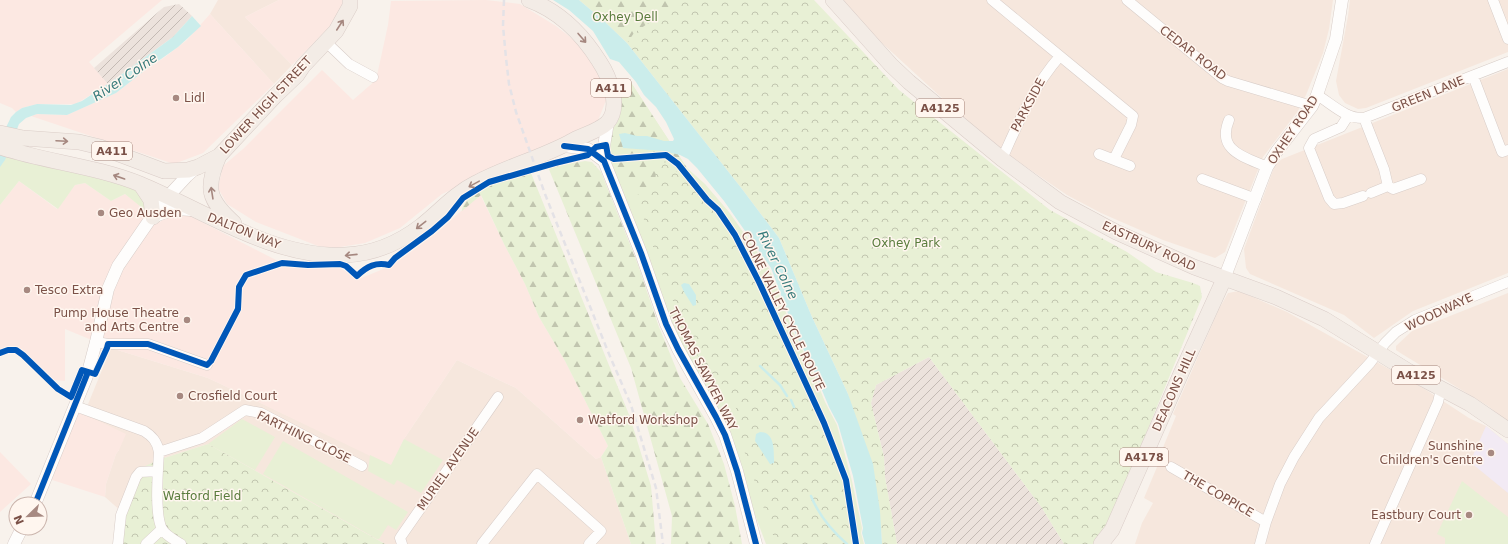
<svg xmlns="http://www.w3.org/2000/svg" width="1508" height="544" viewBox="0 0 1508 544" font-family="'DejaVu Sans',sans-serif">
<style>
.residential{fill:#f6e7dd}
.commercial{fill:#fce8e2}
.industrial{fill:url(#industrial-furrows)}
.education{fill:#f2eaf4}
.green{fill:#e8f0d5}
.forest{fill:url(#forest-firs)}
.park{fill:url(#park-crowns)}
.water{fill:#cbedeb}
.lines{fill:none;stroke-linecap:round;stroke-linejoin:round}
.stream{stroke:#cbedeb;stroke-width:2.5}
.minor-casing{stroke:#d8cdc8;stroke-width:11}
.tertiary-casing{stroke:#d8cdc8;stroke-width:13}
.primary-casing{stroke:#dacdc8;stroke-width:16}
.minor{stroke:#fefdfc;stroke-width:10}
.tertiary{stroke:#fefdfc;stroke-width:12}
.primary{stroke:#f3ece6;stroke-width:15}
.rail{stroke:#e4e2e6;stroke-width:2.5;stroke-dasharray:6 4;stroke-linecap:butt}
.cycleway-casing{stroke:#fff6ef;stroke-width:8}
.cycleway{stroke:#0057b8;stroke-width:6}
.oneway{stroke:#a5877f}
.poi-dot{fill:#a78981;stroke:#fff6ef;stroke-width:1.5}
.labels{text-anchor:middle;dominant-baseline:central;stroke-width:3;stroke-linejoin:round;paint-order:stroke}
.shield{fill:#fff6ef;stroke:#a38279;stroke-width:1}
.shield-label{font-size:11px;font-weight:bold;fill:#7b5147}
.park-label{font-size:12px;fill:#597c3c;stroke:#fff6ef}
.street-label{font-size:12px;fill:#7b5147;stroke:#fff6ef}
.poi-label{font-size:12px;fill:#7b5147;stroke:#fff6ef;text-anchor:start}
.water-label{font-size:13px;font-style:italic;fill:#367a7b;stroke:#fff6ef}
</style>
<defs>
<pattern id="industrial-furrows" width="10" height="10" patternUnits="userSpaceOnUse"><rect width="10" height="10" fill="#ece2dc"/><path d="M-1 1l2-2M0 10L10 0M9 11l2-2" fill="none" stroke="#c4bab4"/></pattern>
<pattern id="forest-firs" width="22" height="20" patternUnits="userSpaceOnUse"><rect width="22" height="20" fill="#e8f0d5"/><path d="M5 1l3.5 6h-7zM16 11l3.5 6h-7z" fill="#c1c5af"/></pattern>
<pattern id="park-crowns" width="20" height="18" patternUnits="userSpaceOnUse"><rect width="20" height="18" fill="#e8f0d5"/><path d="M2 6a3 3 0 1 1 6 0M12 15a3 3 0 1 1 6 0" fill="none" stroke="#c1c5af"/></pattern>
</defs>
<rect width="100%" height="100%" fill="#f8f2ec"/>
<path class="residential" d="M218 0H279L245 17 292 65 274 84 210 14Z
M835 0H1333L1329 29 1323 53 1306 95 1298 111 1263 157 1225 252 1215 258 1163 240 1101 213 1067 195 990 142Z
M1350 0H1508V52L1366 108 1358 109 1345 103 1339 95 1336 81 1348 16Z
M1508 69V273L1413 311 1374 338 1344 315 1250 274 1246 268 1244 249 1275 165 1282 159Z
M1239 291 1287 312 1423 388 1469 418 1486 426 1508 444V544H1135L1142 523 1153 503 1144 498 1157 467 1164 445 1176 416 1173 414 1219 309 1228 293Z
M1508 293V422L1488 406 1402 354 1396 350V346L1412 331Z
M111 348 208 378 391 465 404 439 457 360 516 388 596 459 601 457 631 544H385L208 444 158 460 122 512 105 497 106 484 116 454 119 450 84 414Z"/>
<path class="commercial" d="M0 0H162L89 62 108 84 76 104H37L22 108 16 112 12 108 0 103Z
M279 0H344L333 23 292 65 245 17Z
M486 0 520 4 556 26 579 44 601 75 607 98 597 123 442 194 400 228 365 243 334 248 318 246 256 222 227 204 218 188 223 166 243 149 322 70 353 100 376 80 388 25 391 1Z
M210 14 274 84 203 153 174 164 31 116 37 114 67 115 116 93 144 71 165 57 187 40Z
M19 181 57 209 75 185 85 183 111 201 125 194 138 204 158 223 173 214H186L278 261 315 265H335L359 279 393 265 438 232 480 194 504 244 525 284 539 317 565 361 608 446 601 457 596 459 516 388 457 360 404 439 391 466 208 378 111 348 65 329V381L54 380 22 349 10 346 0 350V205Z
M71 414H84L126 434 119 450 116 454 106 484 105 497 43 477Z
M0 452 31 484 0 512Z"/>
<path class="industrial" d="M179 4 192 16 173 37 108 84 94 68 164 7Z
M929 357 1042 508 1064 544H897L885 477 884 457 871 403 876 385Z"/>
<path class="education" d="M1486 426 1508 444V493L1470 462Z"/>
<path class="green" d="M630 81 687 168 705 184 729 212 770 270 794 334 809 362 825 402 837 425 852 481 862 528 861 533 864 544H766L746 491 684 354 612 166 607 138 618 121 616 90Z
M0 155 33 164 101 175 141 193 146 211 125 194 111 201 85 183 75 185 58 209 19 181 0 205Z
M242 419 275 437 255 470 208 444Z
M404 439 443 460 421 493 397 480 394 485 368 471 370 455 391 465Z
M283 441 408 512 396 530 388 525 379 539H377L263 474Z
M1462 481 1508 517V544H1445V538L1437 534Z"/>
<path class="forest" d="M579 0H719L638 42 627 43 604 21Z
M630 81 687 168 676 172 669 162 655 182 636 196 622 168 611 166 607 138 618 121 616 90Z
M585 161 592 162 601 172 637 262 659 327 680 378 708 424 724 464 735 506 742 544H671L672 516 631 368 548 167Z
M531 173 630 417 651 486 656 544H631L601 457 608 446 565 361 539 317 525 284 504 244 481 195 462 211C462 191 515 176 531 173Z"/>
<path class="park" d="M682 0H814L899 90 1050 210 1127 252 1156 272 1193 283 1200 286 1202 297 1120 497 1096 544H1064L1042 508 929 357 876 385 871 403 884 457 885 477 897 544H882L881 529 848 394 812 317 779 238 742 189 627 43 634 33Z
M669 162 676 172 681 173 690 182 722 221 741 250 759 286 827 442 843 484 853 544H776L738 433 736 408 732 397 711 379 705 371 683 326 664 279 636 196 655 182 657 163Z
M208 444 385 544H123L122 512 143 467 158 460Z"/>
<path class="water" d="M553 0H579L604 21 627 43 742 189 779 238 812 317 848 394 873 464 880 511 882 544H865L862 533 863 528 853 476 838 424 829 407 811 364 796 335 771 268 724 201 697 168 688 159 680 155 664 151 623 148 619 134 625 133 637 136H647L664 141H673L674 139 666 122 656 107 644 95 636 82 619 62 610 59 593 31 569 10Z
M192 16 201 26 178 47 144 71 116 93 67 115 37 114 26 118 19 124 5 160 0 167V140L11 117 16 112 22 108 37 104 71 105 82 101 118 77 173 37Z
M684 283 689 284 696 295V305L693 306 684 292 681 285Z
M760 432C775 432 774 451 774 463L770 464 755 441 756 434Z"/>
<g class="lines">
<path class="stream" d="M760 366 780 385 787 396
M791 400 794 407
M811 496C819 516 831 530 847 544"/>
<defs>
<path id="minor" d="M992 0 1060 56
M1127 0 1222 78 1228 81 1312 106
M1493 0 1508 39
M326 42 349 64 373 77
M1473 76 1502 152 1508 150
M1317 95C1332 104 1346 119 1364 118L1508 62
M1348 116 1341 127 1314 139 1309 148 1329 198 1334 204 1343 203 1363 196
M1364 118 1384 169 1388 186
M1229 120C1216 151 1245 157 1267 167
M1099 154 1130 166
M1002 159C1019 121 1033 87 1060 56L1133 116 1131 125 1114 159
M1202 179 1256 199
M1371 193 1388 186 1393 189 1421 179
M96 342 108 344H148L207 365
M75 406 144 431C152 436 157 441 159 452 158 470 154 514 162 529 166 536 175 540 181 544
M159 452 202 438 245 410 261 413 362 466
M1171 467 1266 522
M118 544 121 515 136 477 140 472 158 471
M146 544 162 529
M402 544 400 538 402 535 498 397
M482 544 537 474 601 531 589 544
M1260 544 1266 522 1280 484 1294 457 1319 418 1370 363 1385 343 1396 332 1415 320 1508 282
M1375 544 1438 402 1441 389"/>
<path id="tertiary" d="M564 146 588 149 604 161 641 253 666 324 678 349 716 417 725 435 737 471 756 544
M604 161V146L608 122
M153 217C167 211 177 208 192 210
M1224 279 1267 167 1277 151 1312 106 1317 95 1336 39 1342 0
M35 504 87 376 96 342 108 289 118 266 160 205 187 176 197 167
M14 544 22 528"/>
<path id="primary" d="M833 0 891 65 909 82 1002 159 1060 202 1116 232 1194 267 1276 297 1324 319 1408 371 1470 404 1508 430
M0 133 23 138 79 142 100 147 164 171 188 170 198 167 219 156 275 96 297 75 303 66 336 31 350 6V0
M0 147C46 162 95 166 140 184 203 210 274 259 345 255 372 254 399 243 421 226 439 212 454 194 476 183 506 167 540 158 570 142 582 135 597 132 607 123 622 107 609 76 599 61 582 34 559 11 529 0
M219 156C205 188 208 200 234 223
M141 185 151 200 153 217
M1101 544 1112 530 1183 369 1224 279"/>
</defs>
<use href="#minor" class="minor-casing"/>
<use href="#tertiary" class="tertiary-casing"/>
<use href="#primary" class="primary-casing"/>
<use href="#minor" class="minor"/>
<use href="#tertiary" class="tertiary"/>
<use href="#primary" class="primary"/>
<path class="rail" d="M504 0 503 26 506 58 509 84 516 112 545 194 609 354 631 405 656 488 663 544"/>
<defs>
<path id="cycleway" d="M564 146 588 149 604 161 641 253 666 324 678 349 716 417 725 435 737 471 756 544
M0 353 8 350H16L23 355 58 389 71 397 82 370 95 374 107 348 108 344H148L207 365 211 361 238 309 239 287 246 275 282 263 308 265 340 264 346 266 357 276C367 266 376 262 389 265L395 258 432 231 448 217 463 198 489 182 555 163 588 155 596 147 606 145 608 156 614 159 666 155 678 164 707 200 718 210 735 235 759 282 824 423 846 480 856 544
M35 504 88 372"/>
</defs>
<use href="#cycleway" class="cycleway-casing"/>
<use href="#cycleway" class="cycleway"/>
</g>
<defs><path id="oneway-shaft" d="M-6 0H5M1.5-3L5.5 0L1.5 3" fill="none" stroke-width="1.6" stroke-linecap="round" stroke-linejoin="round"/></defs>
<g class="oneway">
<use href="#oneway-shaft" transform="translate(340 25) rotate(-57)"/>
<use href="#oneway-shaft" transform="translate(582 38) rotate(49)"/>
<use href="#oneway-shaft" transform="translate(62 141) rotate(3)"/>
<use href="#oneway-shaft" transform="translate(119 177) rotate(-161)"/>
<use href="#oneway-shaft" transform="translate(474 184) rotate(151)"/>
<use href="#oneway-shaft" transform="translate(212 193) rotate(-99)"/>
<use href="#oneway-shaft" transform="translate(421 225) rotate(142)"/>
<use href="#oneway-shaft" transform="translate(351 255) rotate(174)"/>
</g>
<g class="poi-dot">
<circle cx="176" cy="98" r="4"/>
<circle cx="101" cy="213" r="4"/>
<circle cx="27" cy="290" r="4"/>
<circle cx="187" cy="320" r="4"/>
<circle cx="180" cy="396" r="4"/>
<circle cx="580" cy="420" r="4"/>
<circle cx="1491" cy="453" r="4"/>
<circle cx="1469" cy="515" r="4"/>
</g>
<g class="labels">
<g class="shield">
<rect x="591" y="79" width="40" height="18" rx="3"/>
<rect x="916" y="99" width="48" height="18" rx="3"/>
<rect x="92" y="142" width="40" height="18" rx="3"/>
<rect x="1392" y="366" width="48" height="18" rx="3"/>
<rect x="1120" y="448" width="48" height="18" rx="3"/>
</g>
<g class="shield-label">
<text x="611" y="88">A411</text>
<text x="940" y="108">A4125</text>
<text x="112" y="151">A411</text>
<text x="1416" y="375">A4125</text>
<text x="1144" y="457">A4178</text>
</g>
<g class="park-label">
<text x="625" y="17">Oxhey Dell</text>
<text x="906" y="243">Oxhey Park</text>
<text x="202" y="496">Watford Field</text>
</g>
<g class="street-label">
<text transform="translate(1193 53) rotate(38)">CEDAR ROAD</text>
<text transform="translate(1428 94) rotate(-22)">GREEN LANE</text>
<text transform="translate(266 105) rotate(-47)">LOWER HIGH STREET</text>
<text transform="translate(1028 105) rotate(-62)">PARKSIDE</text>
<text transform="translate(1293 130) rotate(-56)">OXHEY ROAD</text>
<text transform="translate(244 231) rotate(22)">DALTON WAY</text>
<text transform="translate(1149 246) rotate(25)">EASTBURY ROAD</text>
<text transform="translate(783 311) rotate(64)">COLNE VALLEY CYCLE ROUTE</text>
<text transform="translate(1439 312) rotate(-25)">WOODWAYE</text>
<text transform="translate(703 369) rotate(63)">THOMAS SAWYER WAY</text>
<text transform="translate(1174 390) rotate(-66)">DEACONS HILL</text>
<text transform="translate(304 437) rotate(26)">FARTHING CLOSE</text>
<text transform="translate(448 469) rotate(-55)">MURIEL AVENUE</text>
<text transform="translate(1218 494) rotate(30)">THE COPPICE</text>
</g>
<g class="poi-label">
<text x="184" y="98">Lidl</text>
<text x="109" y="213">Geo Ausden</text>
<text x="35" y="290">Tesco Extra</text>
<text x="179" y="313" text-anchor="end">Pump House Theatre<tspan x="179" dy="14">and Arts Centre</tspan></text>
<text x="188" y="396">Crosfield Court</text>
<text x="588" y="420">Watford Workshop</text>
<text x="1483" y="446" text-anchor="end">Sunshine<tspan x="1483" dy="14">Children's Centre</tspan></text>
<text x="1461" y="515" text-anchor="end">Eastbury Court</text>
</g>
<g class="water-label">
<text transform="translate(125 77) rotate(-34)">River Colne</text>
<text transform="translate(778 265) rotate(64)">River Colne</text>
</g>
</g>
<g transform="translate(28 516) rotate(247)"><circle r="19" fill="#fff6ef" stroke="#cab4ac"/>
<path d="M0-3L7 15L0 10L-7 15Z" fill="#a78981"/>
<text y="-6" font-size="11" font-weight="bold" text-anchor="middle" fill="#7b5147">N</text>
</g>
</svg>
